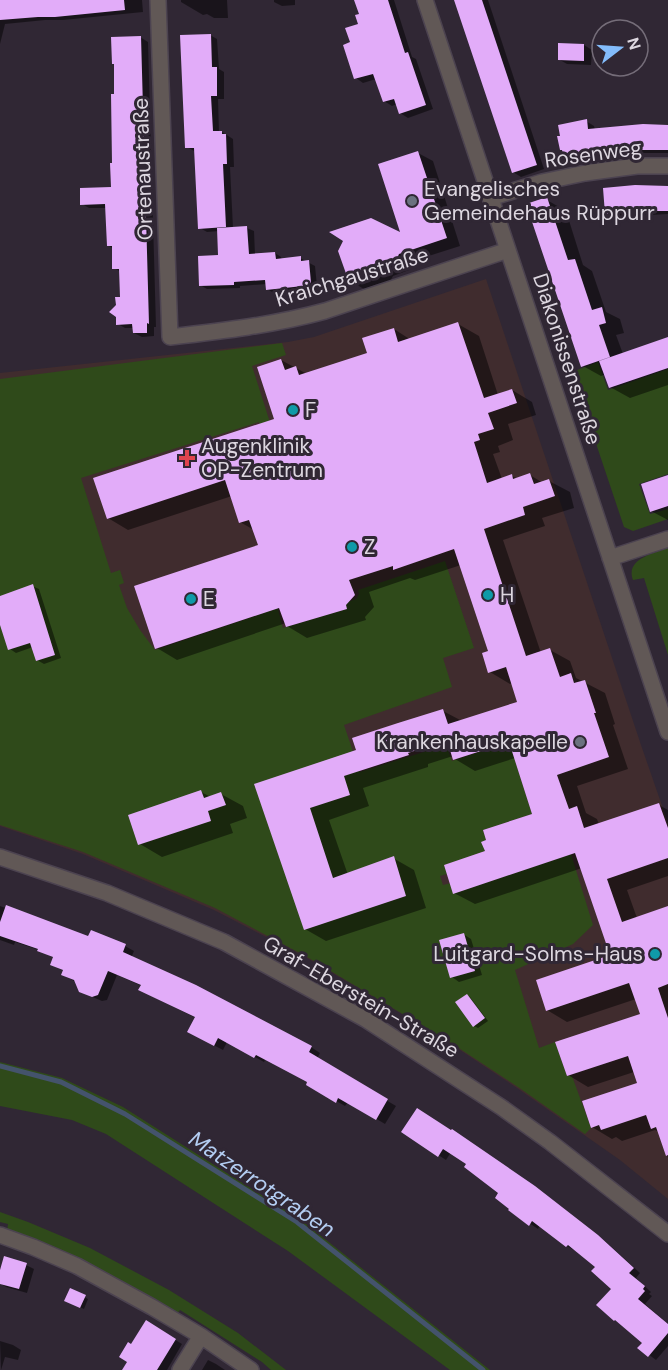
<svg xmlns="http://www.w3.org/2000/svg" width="668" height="1370" viewBox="0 0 668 1370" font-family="'DM Sans',sans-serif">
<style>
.medical{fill:#402c2e}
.green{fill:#2f4a1a}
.shadow{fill:#0007}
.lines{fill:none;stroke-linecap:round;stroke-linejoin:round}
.stream{stroke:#44536c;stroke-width:5}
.building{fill:#e2acf9}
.minor-casing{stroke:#4c4350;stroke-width:18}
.minor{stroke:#615856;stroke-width:15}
.worship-dot{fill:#6b7280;stroke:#302734;stroke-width:2}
.culture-dot{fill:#0f9aa8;stroke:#302734;stroke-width:2}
.health-dot{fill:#e0444e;stroke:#302734;stroke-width:2}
.labels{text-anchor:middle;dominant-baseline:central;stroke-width:6;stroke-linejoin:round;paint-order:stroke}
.street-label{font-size:21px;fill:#ddd7e0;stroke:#302734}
.poi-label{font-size:21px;fill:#ddd7e0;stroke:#302734;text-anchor:start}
.water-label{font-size:22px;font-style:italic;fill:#b3cdf2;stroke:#302734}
</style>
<rect width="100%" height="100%" fill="#302734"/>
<path class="medical" d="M486 279 641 745 668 823V1199L620 1160 517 1088 436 1034 307 958 214 910 83 854 0 826V373L288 342 314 337Z"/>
<path class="green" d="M282 343 286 355 252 366 282 460 272 463 259 422 81 478 111 573 120 570 124 583 119 585 127 608 140 630 155 650 264 613 261 602 275 598 283 628 346 609 345 603 356 599 359 594 358 590 445 561 474 648 443 658 452 687 344 725 360 772 446 745 452 761 509 742 532 814 483 830 486 840 482 842 485 851 445 865 447 874 440 876 443 885 571 854 593 925 573 944 515 970 539 1048 555 1042 567 1076H572L591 1128 585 1134 518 1087 448 1041 307 957 215 908 83 852 0 825V379Z
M598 362 608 390 668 369V474L639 484 650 514 668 509V519L633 531 624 527 572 372Z
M668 548V655L644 578 633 580C625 559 654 553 668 548Z
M0 1062 62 1078 123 1107 301 1220 490 1370H450L288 1251 106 1134 72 1120 0 1106Z
M0 1212 28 1222 90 1248 169 1290 238 1333 286 1370H271L262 1362 180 1310 177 1314 7 1231 8 1224 0 1222Z"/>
<path class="shadow" d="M0 0H142L143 12 63 20H45L5 24 0 44Z
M181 0H227L228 18H214L207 14 203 15 181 2Z
M274 0H295V5L282 6 274 2Z
M356 0H394L412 57 416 59 433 109 408 118 400 113 397 104 392 106 384 101 376 79 363 83 356 78 352 43 360 25 361 15Z
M455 0H488L544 169 521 177 513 172Z
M210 35 217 39 219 69 224 72V99H218L219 132H222L233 139 234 167H230L233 228H247L254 231 255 255 275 253 281 257 282 260 300 258 315 266 317 286 310 287V289L274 293 267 289V284L240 286V288L207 289 200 285 220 257 219 231 207 232 200 228 196 152 187 147Z
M140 37 148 42 156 327H154V336L142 337 134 333V328H125L118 324 117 305 121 298V272L114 268V249L109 246 107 208H89L82 204 112 188 116 95Z
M584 45 592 50 591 65 567 64 560 60Z
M586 121 594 126 595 130 668 126V153H642V155L600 158V159L573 164 565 159 564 151 561 150Z
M418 153 433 161 460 246 413 261 409 270 393 276 388 285 381 283 364 289 350 281 403 235Z
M668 187V214L614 217 606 213Z
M547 200 566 211 583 265 592 271 606 312 620 319 624 333 616 335 623 354 668 339V385L630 398 610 387 606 374 601 376 583 366Z
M458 324 479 336 498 395 512 390 532 402 536 415 508 424 513 440 498 446 500 452 493 454 502 479 512 476 518 479 530 475 543 483 549 481 570 492 574 508 542 518 545 526 503 540 541 653 550 650 570 661 576 678 605 693 615 724 613 725 628 769 577 786 586 813 597 819 599 825 659 805 668 810V876L627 890 637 918 668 908V1158L659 1132 655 1130 622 1141 616 1137 612 1139 592 1127 639 1084 634 1072 588 1087 568 1075 642 1014 636 999 567 1022 547 1010 612 956 582 868 475 904 454 893 487 852 534 815 515 758 475 771 455 759 453 756 428 764V767L363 788 369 806 329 820 348 875 393 858 414 870 426 908 326 941 305 929 256 785 358 751 443 711 462 721 519 703 512 683 510 684 490 672V652L461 565 415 580 410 578 369 592 374 607 365 617 366 620 307 638 287 626 286 623 177 660 157 648 260 546 254 530 240 522 232 496 128 530 108 518 276 420 281 360 307 374 369 354 394 329 411 340Z
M668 477V520L651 511Z
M32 586 39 589 61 658 44 664 37 660 33 647 16 653 10 649 0 619V597Z
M201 792 211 797 221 794 243 806 247 818 230 824 233 833 162 857 140 844Z
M0 906 89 938 125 946 134 951 131 958 195 986 311 1047 320 1053 317 1059 396 1106 385 1124 348 1102 345 1106 308 1085 309 1082 266 1058 264 1062 227 1042 223 1050 198 1037 196 1018 150 995 142 986 117 975 107 1000 102 1001 90 996 76 982 63 975 64 971 52 965 54 958 39 950 15 942 14 945 0 940Z
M463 934 471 939 482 975 459 982 452 977Z
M467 995 470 997 488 1021 478 1028 474 1026 457 1003Z
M417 1110 460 1135 542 1192 605 1241 640 1273 636 1278 651 1292 649 1294 652 1296 645 1304 668 1324V1346L656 1360 640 1348 644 1342 622 1324 615 1320 598 1305 613 1289 593 1271 597 1267 575 1249 574 1250 567 1246 540 1225 538 1229 510 1210 511 1208 497 1198 500 1193 466 1167 468 1164 451 1152 446 1160 403 1132Z
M26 1265 34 1269 27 1293 6 1287 0 1283V1275Z
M71 1290 88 1299 84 1309 66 1301Z
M146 1322 182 1344 167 1370H124L129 1361 132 1346Z
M0 1341 13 1345 21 1350 18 1360 5 1357 1 1370Z
M208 1360 216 1364 225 1370H202Z"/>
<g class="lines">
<path class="stream" d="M0 1066 61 1082 125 1114 297 1222 483 1370"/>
</g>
<path class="building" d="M0 0H124L125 10 55 17H38L0 20Z
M354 0H388L405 53 408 52 426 105 399 114 394 99 383 102 373 74 354 79 343 45 350 42 345 28 358 24 355 15 359 14Z
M454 0H482L537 165 512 173Z
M211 34 212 67H217V96H211L213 131H222V134H226L227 164H223L226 227 198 229 194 148H185L180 35Z
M141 36 149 324 147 323V333H133L132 324 116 325V317L109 312 116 305 115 297H120L119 269H112V246H107L105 204 80 205V188L111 187 110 163H112L111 94H114V64H112L111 37Z
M558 43 584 44V61L558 60Z
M587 119 588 129 643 124 668 125V150H635V151L593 154V155L564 159 562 150H560L557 136H560L558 125Z
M418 151 447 238 399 254 395 263 379 268 374 278 366 276 349 282 338 251 343 241 329 232 371 218 400 232 378 164Z
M635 185 668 186V211H646L605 214 603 188Z
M547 197 568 260 575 259 592 310 602 307 606 323 599 325 610 357 581 367 526 204Z
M247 226 249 254 275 252 276 259 301 256V261L309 260 311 283 303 284V286L266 290 265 280 234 282V285L199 286 198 256 218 255 217 228Z
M458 322 484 398 512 389 517 403 488 413 494 429 478 434 480 440 474 442 487 483 512 474 513 479 530 473 534 484 549 479 555 496 523 507 525 515 484 529 526 656 550 648 560 677 571 673 574 683 585 680 596 713H594L609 757 557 775 569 809 577 806 584 828 659 803 668 828V858L607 879 622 922 668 906V984L658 988 668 1018V1155L666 1156 656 1127 651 1129 646 1115 601 1130 599 1125 591 1128 582 1101 637 1083 628 1056 567 1076 555 1042 640 1014 629 983 546 1011 536 980 610 955 575 853 453 894 444 865 485 851 481 842 486 840 483 830 532 814 509 742 453 760 447 740 408 753 409 755 344 776 350 795 310 808 333 878 394 856 406 896 304 930 254 784 356 750 352 738 398 723 443 709 448 724 517 702 506 667 488 673 482 653 488 651 454 549 393 570V566L349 580 355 595 346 605 347 609 286 627 279 608 155 649 134 586 258 545 249 520 239 523 225 480 107 519 93 478 274 419 257 367 281 359 285 370 296 366 299 375 367 353 362 338 394 328 398 342Z
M668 337V368L609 388 599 361Z
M668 475V506L650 512 641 484Z
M33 584 55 655 36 661 30 643 8 650 0 625V596Z
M201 790 204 798 221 792 226 805 208 811 211 821 138 845 128 815Z
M6 905 88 936 91 930 126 944 123 952 196 985 312 1046 309 1052 388 1099 376 1120 338 1098 336 1103 306 1085 307 1082 256 1055 254 1058 218 1038 214 1046 187 1032 195 1017 138 990 141 985 108 971 98 995 92 997 79 992 74 980 61 975 63 970 50 965 53 957 37 951 38 949 0 936V922Z
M464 933 475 971 450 978 439 940Z
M467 994 485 1018 473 1027 455 1002Z
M417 1108 451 1130 452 1129 535 1186 598 1235 634 1268 629 1273 645 1286 643 1289 645 1291 638 1299 668 1324V1333L648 1357 637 1348 642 1343 615 1320 614 1321 596 1305 611 1289 591 1271 595 1267 568 1245 566 1247 532 1221 529 1226 508 1210 509 1209 495 1198 498 1193 464 1167 466 1164 443 1149 438 1157 401 1132Z
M4 1256 27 1263 19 1289 0 1284V1270Z
M70 1288 86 1295 80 1308 64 1301Z
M146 1320 176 1339 157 1370H122L127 1362 119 1357 128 1342 131 1344Z"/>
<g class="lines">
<defs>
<path id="minor" d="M158 0 170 337C222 331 274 325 325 311L508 250
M425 0 668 732
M490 198 542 182 585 173 637 166H668
M610 558 668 539
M0 857 107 893 224 942 365 1019 501 1107 550 1142 668 1234
M0 1235 33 1247 77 1266 152 1307 201 1336 251 1370
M180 1370 201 1336"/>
</defs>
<use href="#minor" class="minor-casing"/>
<use href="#minor" class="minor"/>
</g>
<g class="worship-dot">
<circle cx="412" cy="201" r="6"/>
<circle cx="580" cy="742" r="6"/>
</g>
<g class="culture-dot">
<circle cx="293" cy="410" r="6"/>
<circle cx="352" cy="547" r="6"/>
<circle cx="488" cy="595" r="6"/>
<circle cx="191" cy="599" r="6"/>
<circle cx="655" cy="954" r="6"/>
</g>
<path class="health-dot" d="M184 449h6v6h6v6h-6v6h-6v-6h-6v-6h6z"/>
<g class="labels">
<g class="street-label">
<text transform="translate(593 154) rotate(-8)">Rosenweg</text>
<text transform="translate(143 169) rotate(-92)">Ortenaustraße</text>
<text transform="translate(352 277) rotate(-17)">Kraichgaustraße</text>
<text transform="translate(567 359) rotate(72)">Diakonissenstraße</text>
<text transform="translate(361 997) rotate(30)">Graf-Eberstein-Straße</text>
</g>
<g class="poi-label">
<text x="424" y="189">Evangelisches<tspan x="424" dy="24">Gemeindehaus Rüppurr</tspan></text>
<text x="305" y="410">F</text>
<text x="201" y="446">Augenklinik<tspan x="201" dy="24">OP-Zentrum</tspan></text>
<text x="364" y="547">Z</text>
<text x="500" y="595">H</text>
<text x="203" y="599">E</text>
<text x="568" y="742" text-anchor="end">Krankenhauskapelle</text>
<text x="643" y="954" text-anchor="end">Luitgard-Solms-Haus</text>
</g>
<g class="water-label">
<text transform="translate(262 1184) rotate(34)">Matzerrotgraben</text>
</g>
</g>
<g transform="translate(620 48) rotate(73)"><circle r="28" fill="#302734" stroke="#756d79" stroke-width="1.5"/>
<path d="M0-4.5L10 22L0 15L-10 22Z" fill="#83bcfb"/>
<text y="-9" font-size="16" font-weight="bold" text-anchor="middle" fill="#ddd7e0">N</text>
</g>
</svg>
